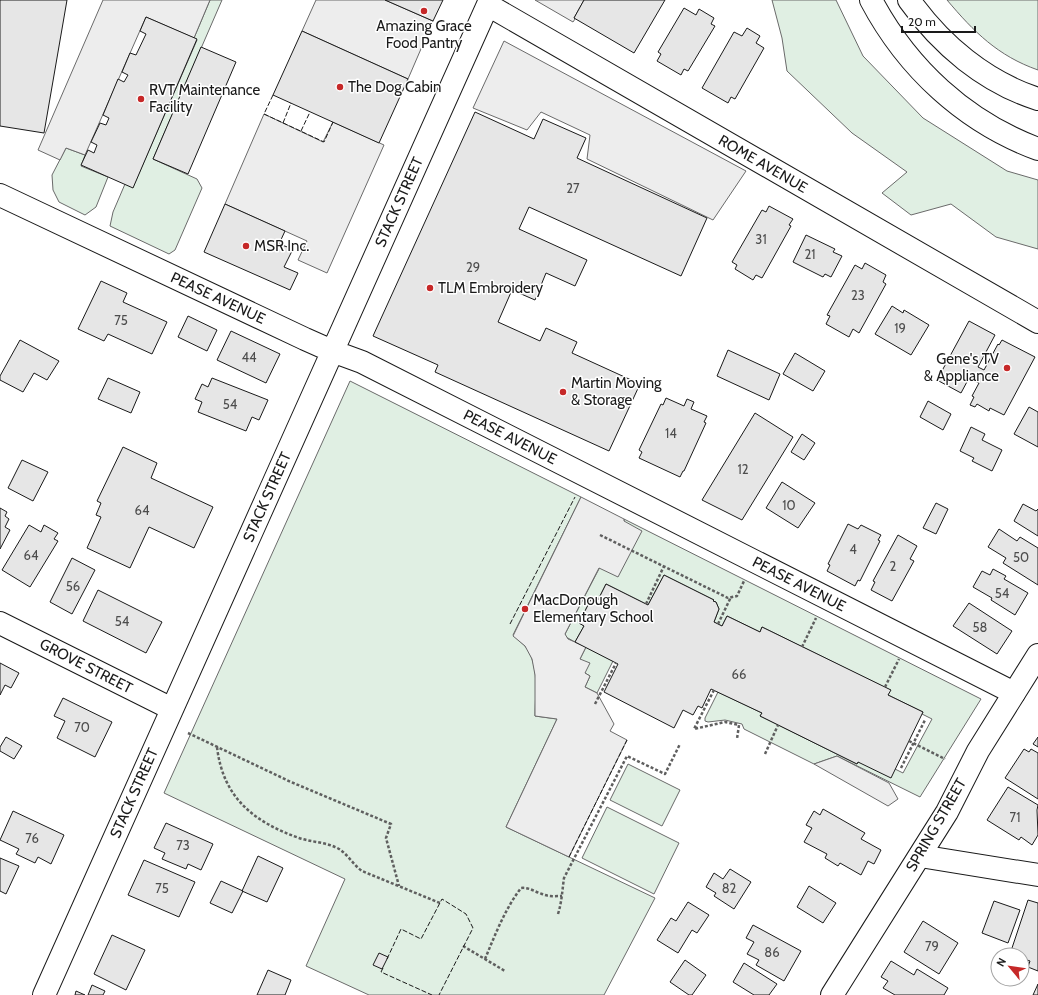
<svg xmlns="http://www.w3.org/2000/svg" width="1038" height="995" viewBox="0 0 1038 995" font-family="Cabin,sans-serif">
<style>
.green{fill:#e0efe3;stroke:#6a6a6a}
.parking{fill:#ededed;stroke:#6a6a6a}
.building{fill:#e6e6e6;stroke:#1a1a1a}
.lines{fill:none;stroke-linecap:round;stroke-linejoin:round}
.street-casing{stroke:#1a1a1a;stroke-width:24}
.secondary-casing{stroke:#1a1a1a;stroke-width:24}
.highway-casing{stroke:#1a1a1a;stroke-width:24}
.path{stroke:#5f5f5f;stroke-width:2.5;stroke-dasharray:3 2;stroke-linecap:butt}
.street{stroke:#fff;stroke-width:22}
.secondary{stroke:#fff;stroke-width:22}
.highway{stroke:#fff;stroke-width:22}
.fence{stroke:#1a1a1a;stroke-width:1;stroke-dasharray:5 2;stroke-linecap:butt}
.poi-dot{fill:#c62828;stroke:#fff;stroke-width:1.5}
.labels{text-anchor:middle;dominant-baseline:central;stroke-width:3;stroke-linejoin:round;paint-order:stroke}
.number-label{font-size:13px;fill:#4d4d4d}
.poi-label{font-size:15px;fill:#1a1a1a;stroke:#fff;text-anchor:start}
.street-label{font-size:15px;fill:#1a1a1a;stroke:#fff}
</style>
<rect width="100%" height="100%" fill="#fff"/>
<path class="green" d="M210 0H222L153 159 197 179 202 188 175 250 169 254 110 226 113 212 125 184 133 187 197 40 194 38Z
M772 0H836L863 56 923 118 1007 171 1038 180V249L996 237 951 204 911 215 882 193 907 172 852 133 787 71 782 38Z
M947 0H1038V70C998 56 974 32 947 0Z
M66 148 85 155 81 166 108 177 96 207 85 215 59 202 53 190 52 175Z
M350 381 581 497 513 635C517 639 521 642 525 646 540 665 535 694 535 716L557 719 506 827 655 898 604 995H369L306 966 345 879 164 793Z
M624 519 981 699 920 797 837 756 814 764 744 729 742 724 725 720 708 722 705 721V718L718 692 762 713 760 716 857 764 858 762 895 769 903 773 932 719 922 714 923 712 888 695 890 690 762 627 760 632 727 616 722 626 714 622 719 609 716 602 713 601 714 600 664 575 648 605 606 584 598 600 592 597 579 623 584 626 575 642 566 637 565 634 624 521Z
M586 647 613 661 597 693 585 687 590 676 585 673 580 659Z
M628 764 680 790 662 826 610 800Z
M607 807 679 843 654 894 582 858Z"/>
<path class="parking" d="M103 0H210L194 38 146 17 85 155 66 148 60 160 38 150Z
M316 0H385L433 21 408 79 302 31Z
M535 0H584L574 18 575 19 573 22Z
M504 41 746 171 713 220 587 159 590 135 541 112 527 130 473 108Z
M264 114 323 142 333 122 384 145 327 273 298 260 307 241 225 204Z
M581 497 624 519V521L642 531 618 577 599 568 565 634 568 639 586 647 580 659 590 663 585 673 590 676 585 687 597 693 614 724 610 731 627 740 569 857 506 827 557 719 535 716V675L532 659 525 646 513 636Z
M837 756 889 783 898 799 888 806 814 764Z"/>
<path class="building" d="M0 0H67L44 133 0 126Z
M385 0H443L433 21Z
M584 0H665L634 53 574 18Z
M684 8 696 15 699 9 714 18 711 24 715 26 688 71 684 69 681 75 657 61 661 54 658 52Z
M146 17 197 39 133 188 81 165 88 150 94 153 97 145 91 142 100 123 106 125 109 118 103 115 118 79 124 82 128 75 122 72 130 53 136 55 146 34 140 31Z
M747 28 760 36 756 43 764 48 735 99 731 97 728 103 702 88 734 32 742 36Z
M302 31 408 79 379 143 273 95Z
M201 47 236 62 188 174 153 159Z
M475 112 534 139 543 119 586 138 577 158 707 218 681 276 529 207 519 229 587 260 575 286 546 273 535 300 512 290 498 322 540 341 546 328 577 342 572 353 640 384 609 451 435 372 438 365 373 336Z
M225 204 285 231 279 244 293 249 284 267 298 273 290 290 204 252Z
M769 206 793 219 789 225 791 226 762 278 756 275 753 280 735 269 737 265 732 262 762 210 766 212Z
M806 235 835 249 833 252 842 256 831 277 825 274 823 277 793 262Z
M865 263 886 275 883 282 886 284 859 333 853 329 849 337 826 324 830 316 827 315 855 265 862 269Z
M101 281 127 293 123 302 167 322 152 354 108 334 104 341 78 329Z
M892 306 903 313 904 310 929 325 911 355 875 334Z
M188 316 217 330 207 351 178 337Z
M969 321 995 335 978 367 984 370 998 344 999 345 1002 340 1035 357 1004 415 990 408 989 411 977 404 975 407 970 405 974 397 972 396 979 383 969 378 961 393 937 380Z
M231 331 280 354 266 383 217 360Z
M20 340 59 361 47 380 34 373 23 392 0 380V376Z
M728 350 780 374 769 400 717 376Z
M795 353 825 371 813 391 783 374Z
M108 378 140 392 131 413 98 399Z
M212 378 268 400 259 420 252 417 246 431 198 412 202 402 195 399 202 384 208 387Z
M666 398 684 406 687 399 694 402 691 409 707 416 704 422 706 423 684 471H683L680 477 639 458 642 452 639 450 661 404 663 405Z
M928 401 951 414 943 430 920 417Z
M1029 407 1038 412V447L1014 434Z
M755 413 793 437 742 520 702 500Z
M971 427 985 434 982 440 1002 450 992 471 972 461 974 458 960 451Z
M802 434 815 443 804 460 791 452Z
M123 447 157 463 151 478 213 507 194 548 149 527 130 568 87 548 101 517 96 515 101 503 97 501Z
M22 460 48 472 33 501 8 488Z
M782 482 815 503 798 528 766 508Z
M936 503 948 509 936 534 923 528Z
M1023 504 1036 511 1038 509V536L1014 521Z
M0 508 7 512 5 516 9 519 5 527 10 530 0 549Z
M848 524 858 529 861 525 881 535 878 540 880 541 860 581 858 580 855 586 827 571 830 565 828 564Z
M29 525 41 532 44 525 58 533 54 539 58 541 30 587 2 570Z
M999 529 1017 541 1020 537 1038 548V585L1003 563 1006 558 988 547Z
M898 535 917 546 910 559 914 561 892 601 871 590 875 582 873 581Z
M72 558 95 570 72 614 50 602Z
M993 569 1006 576 1004 579 1028 593 1015 615 991 600 992 598 973 587 982 571 990 575Z
M664 575 714 600 713 601 716 602 719 609 714 622 722 626 727 616 760 632 762 627 891 690 888 695 923 712 891 778 858 762 857 764 760 716 762 713 711 689 702 708 698 706 693 715 683 710 674 728 604 692 618 664 575 642 584 626 579 623 592 597 598 600 606 584 648 605Z
M98 590 162 622 146 653 83 621Z
M969 603 1012 631 997 654 953 626Z
M0 663 19 673 11 688 5 685 0 695Z
M63 698 112 722 95 757 57 738 65 721 54 716Z
M6 737 22 746 14 759 0 751V747Z
M1038 737V747L1033 744Z
M1024 749 1029 752 1031 749 1038 753V799L1005 778Z
M1008 787 1038 805 1037 810 1038 835 1032 845 1021 837 1019 840 987 820Z
M823 809 865 833 861 839 881 850 874 864 868 861 861 875 840 863 838 866 825 858 827 854 804 842 812 828 806 825 814 811 820 815Z
M13 811 64 835 51 864 38 857 35 863 16 854 19 849 0 840Z
M166 823 213 844 201 870 188 864 186 869 162 859 165 853 154 848Z
M258 856 283 868 267 902 242 891Z
M0 858 19 866 6 894 0 891Z
M144 860 195 882 179 917 128 895Z
M730 869 751 882 734 909 714 896 716 893 706 887 714 873 723 879Z
M221 881 243 891 232 913 210 903Z
M809 886 836 903 823 923 797 907Z
M1028 900 1038 903V971L1028 967 1030 961 1022 958V955L1010 954Z
M994 901 1020 910 1008 943 982 933Z
M688 902 709 915 697 933 692 930 678 953 657 940 671 918 676 921Z
M923 921 958 943 939 974 904 952Z
M753 925 801 951 784 981 756 965 759 960 747 954 754 942 746 938Z
M112 935 145 950 126 990 94 974Z
M379 953 388 957 382 969 373 965Z
M685 960 706 975 692 995H689L670 982Z
M891 961 914 975 917 969 948 988 944 995H895L883 988 888 981 881 977Z
M744 963 777 984 769 995H754L733 982Z
M268 970 291 980 285 995H257Z
M1038 984V995H1033Z
M92 985 105 991 103 995H88Z
M76 991 85 995H75Z"/>
<g class="lines">
<defs>
<path id="street" d="M488 5 1038 322
M0 195 305 339 332 351 362 362 1014 693
M0 623 172 709
M920 856 1038 875
M44 995 490 0"/>
<path id="secondary" d="M832 995 930 839 947 812 978 751 1038 655"/>
<path id="highway" d="M871 0C907 68 965 122 1038 149
M909 0C941 45 985 82 1038 99"/>
</defs>
<use href="#street" class="street-casing"/>
<use href="#secondary" class="secondary-casing"/>
<use href="#highway" class="highway-casing"/>
<path class="path" d="M600 535 728 598 737 596 744 581
M646 604 664 566
M718 624 731 597
M802 647 816 618
M885 687 899 659
M714 690 694 729 725 722 739 725 737 739
M595 704 616 663
M188 733 291 782 391 824 386 838 399 886
M909 741 945 759
M217 747C223 798 254 822 299 838 311 842 324 842 335 847 346 851 352 864 362 871L440 903
M765 754 778 725
M901 768 925 720
M558 914C562 901 562 892 564 878L627 756 665 774 680 744
M463 946 505 971
M485 959C495 935 505 909 521 888 529 887 535 892 542 894 549 897 556 896 562 896"/>
<use href="#street" class="street"/>
<use href="#secondary" class="secondary"/>
<use href="#highway" class="highway"/>
<path class="fence" d="M273 95 264 114 324 142 333 122
M283 123 291 103
M301 131 310 112
M510 624 575 497
M569 857 627 740
M387 959 401 929 421 939 442 899 466 914 473 928 439 995
M383 968 381 972 432 995"/>
</g>
<g class="poi-dot">
<circle cx="424" cy="11" r="4"/>
<circle cx="340" cy="87" r="4"/>
<circle cx="141" cy="99" r="4"/>
<circle cx="246" cy="246" r="4"/>
<circle cx="430" cy="288" r="4"/>
<circle cx="1007" cy="368" r="4"/>
<circle cx="563" cy="392" r="4"/>
<circle cx="525" cy="609" r="4"/>
</g>
<g class="labels">
<g class="number-label">
<text x="573" y="188">27</text>
<text x="761" y="239">31</text>
<text x="810" y="254">21</text>
<text x="473" y="267">29</text>
<text x="858" y="295">23</text>
<text x="121" y="320">75</text>
<text x="900" y="328">19</text>
<text x="249" y="357">44</text>
<text x="230" y="404">54</text>
<text x="671" y="433">14</text>
<text x="743" y="469">12</text>
<text x="789" y="505">10</text>
<text x="142" y="510">64</text>
<text x="853" y="549">4</text>
<text x="31" y="555">64</text>
<text x="1021" y="557">50</text>
<text x="893" y="566">2</text>
<text x="73" y="586">56</text>
<text x="1002" y="593">54</text>
<text x="122" y="621">54</text>
<text x="980" y="627">58</text>
<text x="739" y="674">66</text>
<text x="82" y="727">70</text>
<text x="1015" y="817">71</text>
<text x="32" y="838">76</text>
<text x="183" y="845">73</text>
<text x="162" y="888">75</text>
<text x="729" y="888">82</text>
<text x="932" y="946">79</text>
<text x="772" y="952">86</text>
</g>
<g class="poi-label">
<text x="424" y="26" text-anchor="middle">Amazing Grace<tspan x="424" dy="17">Food Pantry</tspan></text>
<text x="348" y="87">The Dog Cabin</text>
<text x="149" y="90">RVT Maintenance<tspan x="149" dy="17">Facility</tspan></text>
<text x="254" y="246">MSR Inc.</text>
<text x="438" y="288">TLM Embroidery</text>
<text x="999" y="359" text-anchor="end">Gene's TV<tspan x="999" dy="17">&amp; Appliance</tspan></text>
<text x="571" y="383">Martin Moving<tspan x="571" dy="17">&amp; Storage</tspan></text>
<text x="533" y="600">MacDonough<tspan x="533" dy="17">Elementary School</tspan></text>
</g>
<g class="street-label">
<text transform="translate(763 164) rotate(30)">ROME AVENUE</text>
<text transform="translate(399 202) rotate(-66)">STACK STREET</text>
<text transform="translate(218 298) rotate(25)">PEASE AVENUE</text>
<text transform="translate(510 437) rotate(27)">PEASE AVENUE</text>
<text transform="translate(267 497) rotate(-66)">STACK STREET</text>
<text transform="translate(799 584) rotate(27)">PEASE AVENUE</text>
<text transform="translate(86 666) rotate(27)">GROVE STREET</text>
<text transform="translate(134 793) rotate(-66)">STACK STREET</text>
<text transform="translate(936 825) rotate(-60)">SPRING STREET</text>
</g>
</g>
<g transform="translate(1010 967) rotate(299)"><circle r="19" fill="#ffffff" stroke="#a3a3a3"/>
<path d="M0-3L7 15L0 10L-7 15Z" fill="#c62828"/>
<text y="-6" font-size="11" font-weight="bold" text-anchor="middle" fill="#1a1a1a">N</text>
</g>
<path d="M902 26v6h73v-6" fill="none" stroke="#1a1a1a" stroke-width="2"/>
<text x="908" y="26" font-size="12" fill="#1a1a1a" stroke="#ffffff" stroke-width="3" paint-order="stroke">20 m</text>
</svg>
